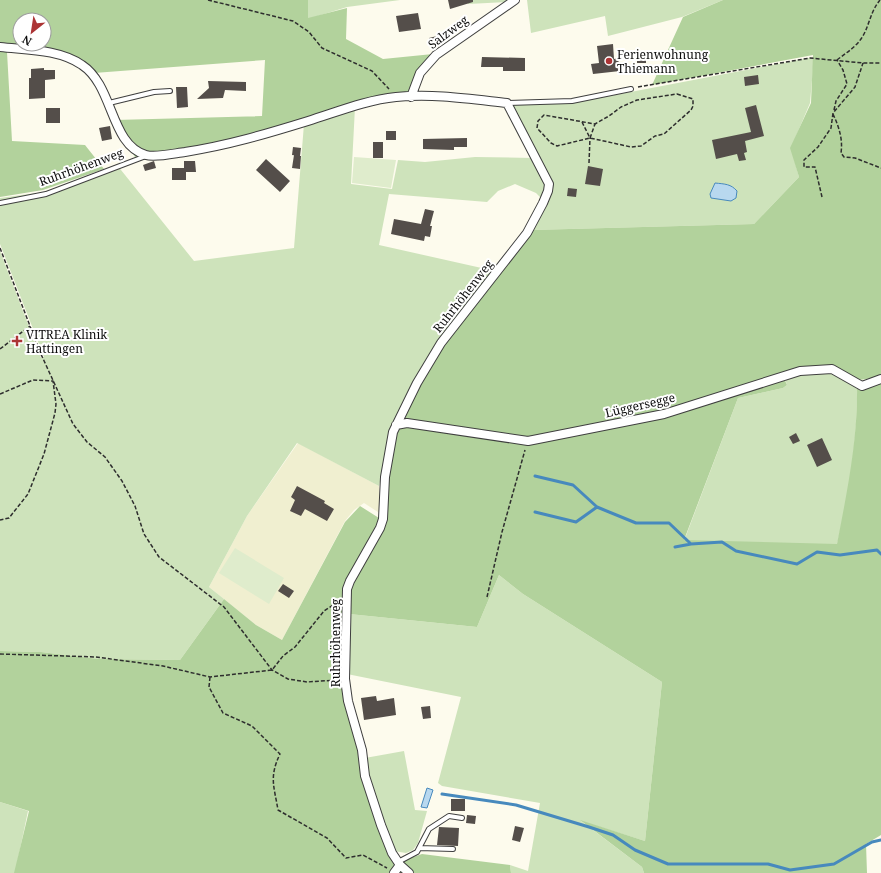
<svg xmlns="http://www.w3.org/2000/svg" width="881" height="873" viewBox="0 0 881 873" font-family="'Noto Serif',serif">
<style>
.farmland{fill:#f0efd0}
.green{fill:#cee3bb}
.forest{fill:#b2d29c;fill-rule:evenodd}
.pitch{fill:#dfeccc}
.water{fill:#b8d8ef;stroke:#4789bd}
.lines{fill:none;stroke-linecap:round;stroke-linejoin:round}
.stream{stroke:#4789bd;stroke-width:3}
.building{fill:#544e4a}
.lane-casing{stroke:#3f3f3f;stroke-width:6}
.street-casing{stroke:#3f3f3f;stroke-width:10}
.path{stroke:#2e2e2e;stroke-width:1.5;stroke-dasharray:4 2;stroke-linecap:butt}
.lane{stroke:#fff;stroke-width:4}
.street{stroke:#fff;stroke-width:8}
.poi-dot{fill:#ac3435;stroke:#fff;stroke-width:1.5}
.labels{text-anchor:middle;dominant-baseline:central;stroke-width:4;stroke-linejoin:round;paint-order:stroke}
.street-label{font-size:12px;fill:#0c0c0c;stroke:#fff}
.poi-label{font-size:12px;fill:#0c0c0c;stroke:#fff;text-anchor:start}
</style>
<rect width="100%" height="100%" fill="#fdfbed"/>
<path class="farmland" d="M298 443 379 486 381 514 364 503 354 510 345 521 282 640 256 625 209 587 247 516Z"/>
<path class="green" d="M308 0H400L347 7 308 19Z
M466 0H512L507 2 468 4Z
M527 0H723L682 17 608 36 605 16 531 33Z
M814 57 810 103 791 148 799 177 754 224 532 230 550 184 512 105 573 103Z
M355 107 351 184 392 189 398 160 425 162 475 157 532 158 547 186 543 200 536 193 515 184 498 191 487 202 389 194 379 245 495 271 394 424 379 486 297 443 247 516 209 587 224 599 180 660 99 659 41 652 0 651V251L41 358 44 357 0 244V198L44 192 117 165 194 261 294 248 304 124Z
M833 371 857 385C858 438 849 493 837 545L684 541 738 398 783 388 787 385 784 376Z
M499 575 523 594 662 682 645 841 581 821 642 867 644 873H511L510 865 528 871 540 803 442 786 438 783 461 697 347 674 349 614 477 627Z
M404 751 415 810 427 811 418 843 413 850 406 853 394 851 368 774 365 758Z
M0 802 28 811 15 873H0Z"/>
<path class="forest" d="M0 0H308V18L347 8 346 39 383 59 433 54 409 96C319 119 228 144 135 157L119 131 115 120 262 116 265 60 94 73 71 57 7 52 12 141 85 145 104 169 43 190 0 197ZM20 20H44V44H20Z
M723 0H881V377L859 380 831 366 783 376 787 385 783 388 738 398 684 540 837 544C847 492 858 439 857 385L881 380V835L866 844 867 873H644L642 867 580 820 645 841 662 682 523 594 499 575 477 627 349 614 350 587 383 527 384 493 396 430 418 385 443 343 532 230 754 224 799 177 790 148 811 103 813 55 652 85 683 17Z
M360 506 379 518 378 526 347 582 344 680 380 825 407 873H14L29 811 0 802V651L41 652 99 659 180 660 224 599 256 625 282 640 345 522Z
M422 854 510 865 511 873H410L399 862Z"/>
<path class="pitch" d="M354 157 396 160 391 188 352 183Z
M235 548 284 578 269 604 219 573Z"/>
<path class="water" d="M715 183C725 184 731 184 737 191L736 198 731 201 711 198 710 194Z
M427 788 433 790 427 808 421 807Z"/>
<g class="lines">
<path class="stream" d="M535 476 573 485 597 507 636 523H669L691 544 722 542 736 551 797 564 817 552 840 555 877 550 881 554
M535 512 576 522 597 507
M675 547 691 544
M442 794 516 805 589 827 613 835 635 850 668 864H768L790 870 834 864 872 842 881 840"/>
</g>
<path class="building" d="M448 0H473V2L450 9Z
M418 13 421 29 399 32 396 16Z
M437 36 439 46 431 48 429 38Z
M613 44 614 59 618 58 620 71 593 74 591 64 599 63 597 46Z
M637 53H646V63H637Z
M482 57 525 58V71H503V67H481Z
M44 68V70H55V79L45 80V98L29 99V78H31V69Z
M758 75 759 84 745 86 744 77Z
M208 81 246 82V91L225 90 223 98 197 99 209 88Z
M176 87H187L188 107 177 108Z
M756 105 764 136 745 141 747 152 744 153 746 160 739 161 737 154 716 159 712 140 751 132 745 108Z
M46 108H60V123H46Z
M110 126 112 139 102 141 99 128Z
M386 131H396V140H386Z
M467 138V147H454V150L423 149V139Z
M373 142H383V158H373Z
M293 147 301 148 300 156 292 155Z
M294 155 301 156 300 169 292 168Z
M266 159 290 181 280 192 256 170Z
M154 161 156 168 145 171 143 165Z
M184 161H195L196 172H186V180H172V168H184Z
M588 166 603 169 600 186 585 184Z
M568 188 577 189 576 197 567 196Z
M425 209 434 211 430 226H432L430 237 425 236 424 241 391 234 394 219 421 224Z
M796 433 800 441 793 444 789 437Z
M822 438 832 460 817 467 807 445Z
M297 486 325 501 324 503 334 509 327 521 305 509 301 516 290 511 295 500 291 497Z
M283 584 294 591 289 598 278 591Z
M376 696 377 701 394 698 396 715 364 720 361 698Z
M430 706 431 718 423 719 421 707Z
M451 799H465V811H451Z
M467 815 476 816 475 824 466 823Z
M515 826 524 828 520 842 512 840Z
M439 827 459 828 458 846 437 845Z"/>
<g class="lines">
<defs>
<path id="lane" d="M109 103 154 92 170 91
M507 103 572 101 631 89
M0 203 46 194 146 156
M419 848 453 849
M398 862 417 852 429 829 449 816 462 818"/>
<path id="street" d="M0 47C26 50 59 49 82 65 114 86 110 145 146 155 155 158 176 153 185 152 229 145 266 134 308 121 337 112 366 100 396 97 432 93 471 99 507 103L549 184 548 191 543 203 527 233 441 343 417 383 393 432 385 477 383 519 380 528 350 581 347 589 345 679 348 701 362 750 365 776 381 825 392 853 400 865 409 873
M411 97 420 73 436 55 515 0
M396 425 407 423 528 441 664 414 800 371 832 369 862 386 881 379
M394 873 400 865"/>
</defs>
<use href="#lane" class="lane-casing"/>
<use href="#street" class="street-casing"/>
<path class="path" d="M208 0 293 21 309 32 322 48 372 71 389 89
M837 60C847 52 858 46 864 34 870 22 871 11 880 0
M638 87 810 58 863 63H881
M677 94 693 99V106L691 110 664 134 655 136 641 146 631 147 590 138 557 146 551 143 537 128 538 121 544 115 595 124 609 116 621 107 637 100Z
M834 110 836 101 847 84 843 70 837 60
M833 114C839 127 843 139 841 153L844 157 855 158 881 168
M582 122 590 138 595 124
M589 163 590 138
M822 197 815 167H804V160L818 147 831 128 833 113 855 87 863 63
M0 248 40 352 73 424 87 442 105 457 122 481 135 506 144 534 159 557 224 607 272 670 288 679 307 682 337 680
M0 349 30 326
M0 394 33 380 53 381 56 404 55 413 44 454 28 494 9 518 0 520
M487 597 502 532 525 450
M0 654 96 657 163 666 210 677 272 670 283 656 295 647 324 611 338 602
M210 677 209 687 223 713 252 726 280 754C269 777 274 786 278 810L327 838 346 858 363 855 387 868"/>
<use href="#lane" class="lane"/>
<use href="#street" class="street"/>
</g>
<g class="poi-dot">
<circle cx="609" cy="61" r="4"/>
<path d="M15 335h4v4h4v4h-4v4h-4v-4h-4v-4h4z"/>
</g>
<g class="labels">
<g class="street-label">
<text transform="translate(448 32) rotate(-37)">Salzweg</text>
<text transform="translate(81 167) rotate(-20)">Ruhrhöhenweg</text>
<text transform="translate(463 296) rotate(-52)">Ruhrhöhenweg</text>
<text transform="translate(640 405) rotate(-13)">Lüggersegge</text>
<text transform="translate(335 643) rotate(-90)">Ruhrhöhenweg</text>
</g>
<g class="poi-label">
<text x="617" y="54">Ferienwohnung<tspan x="617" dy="14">Thiemann</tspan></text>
<text x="26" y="334">VITREA Klinik<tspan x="26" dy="14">Hattingen</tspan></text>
</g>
</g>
<g transform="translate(32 32) rotate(210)"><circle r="19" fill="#ffffff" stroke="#9e9e9e"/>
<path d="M0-3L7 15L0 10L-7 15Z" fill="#ac3435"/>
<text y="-6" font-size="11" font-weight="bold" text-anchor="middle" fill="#0c0c0c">N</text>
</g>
</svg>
